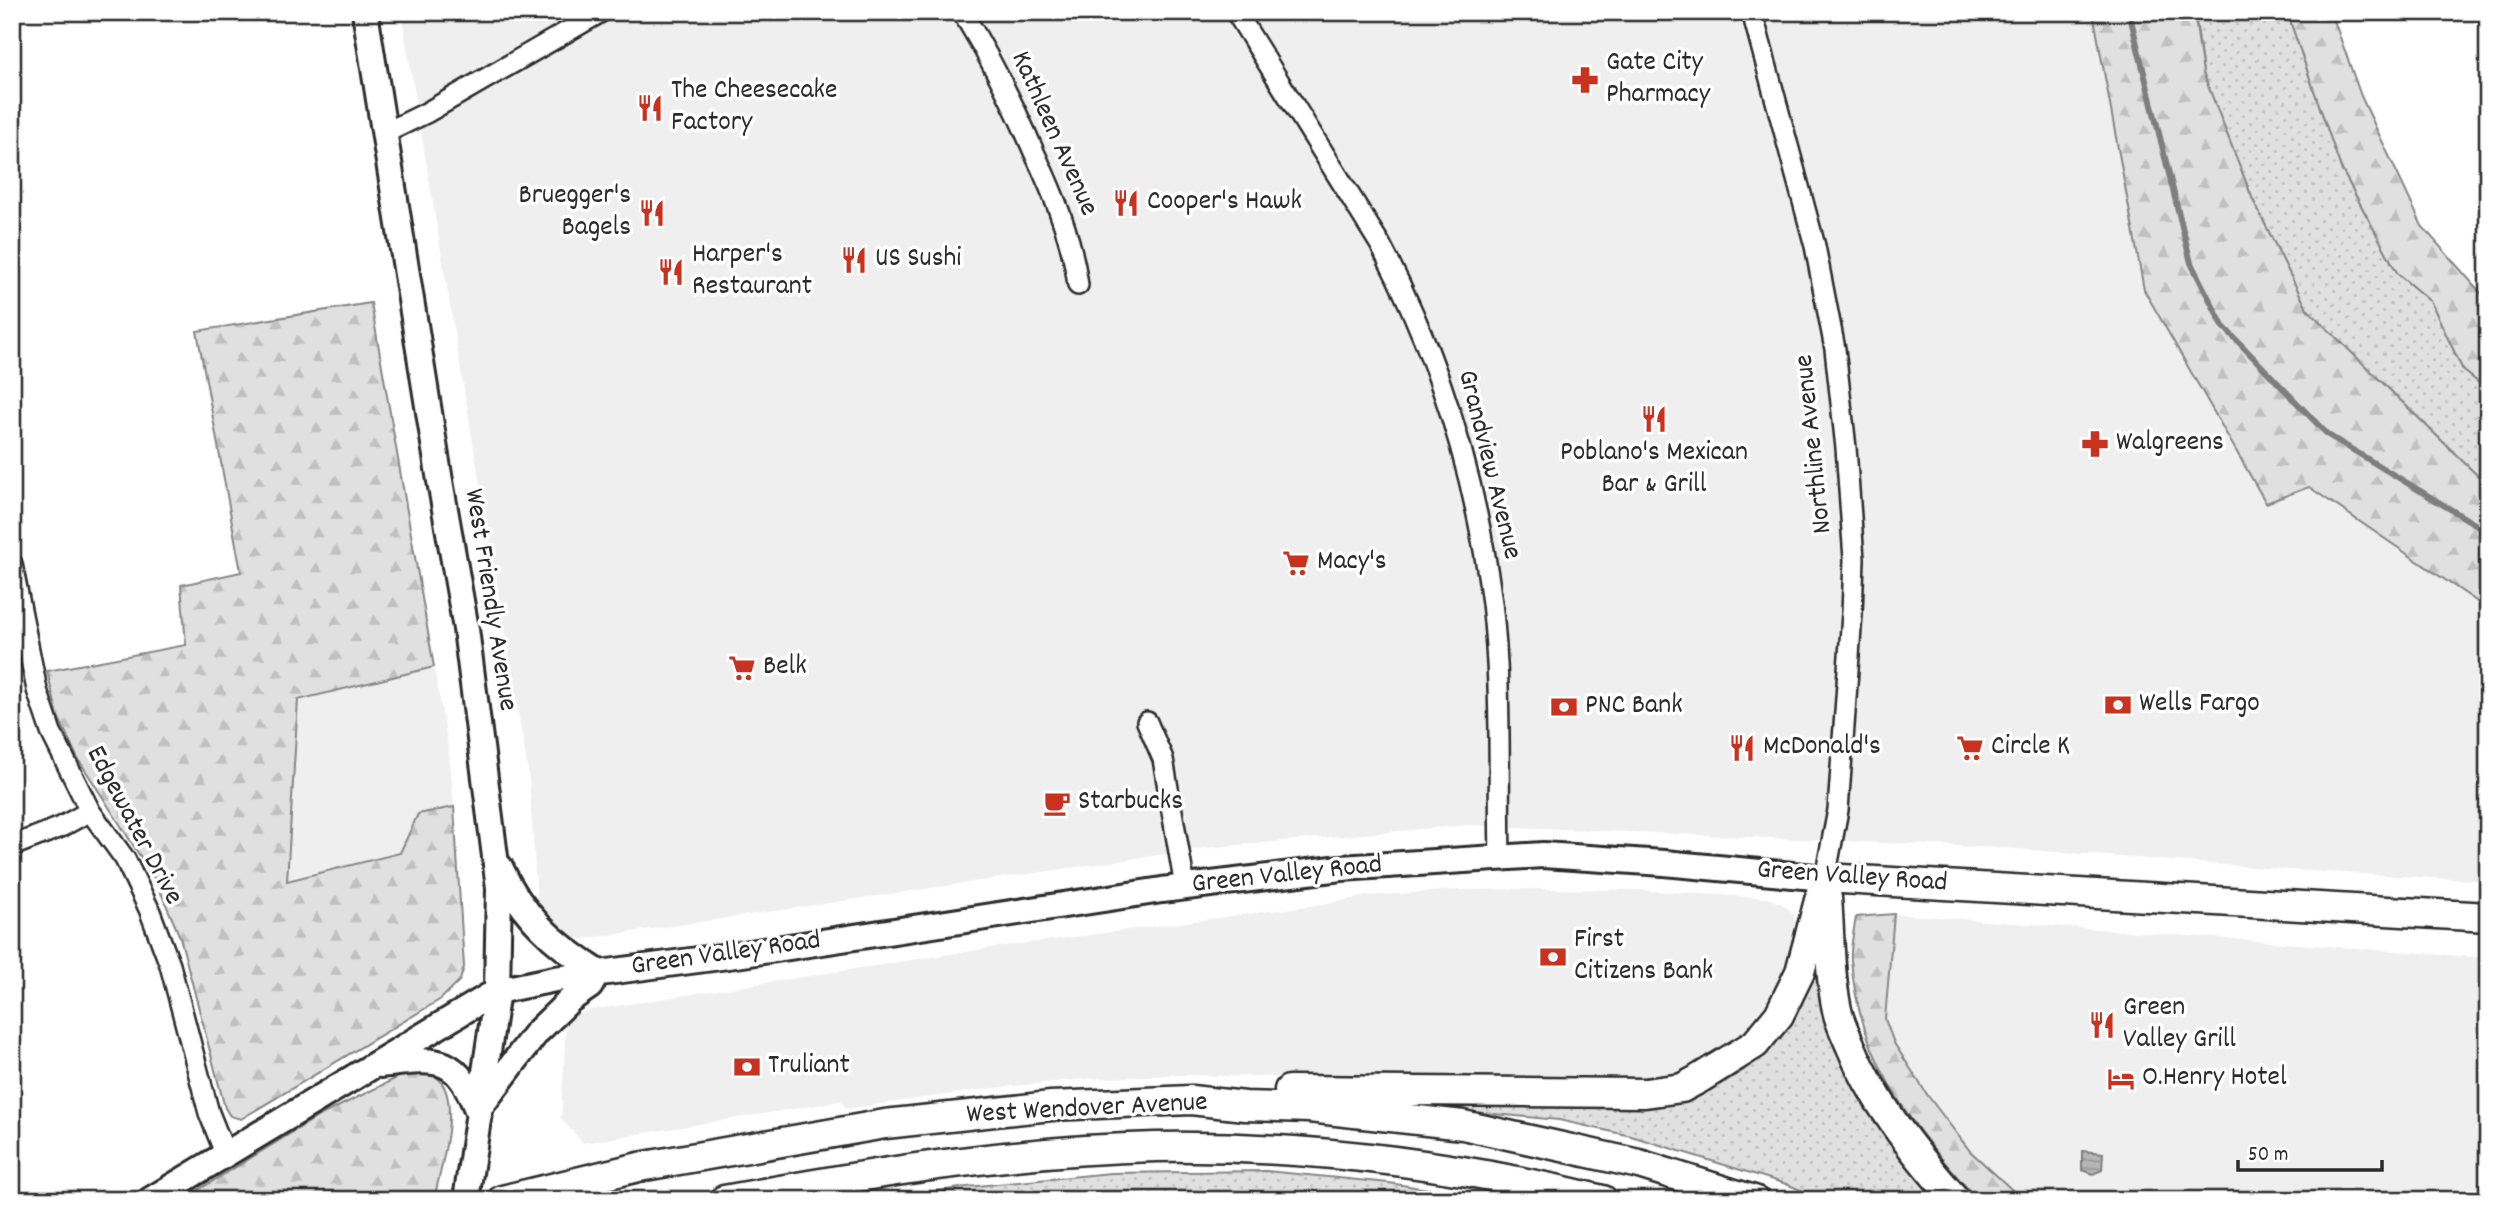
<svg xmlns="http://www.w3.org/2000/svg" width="2500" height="1212" viewBox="0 0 2500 1212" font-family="Dekko,sans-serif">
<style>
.built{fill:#efefef}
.grass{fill:url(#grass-dots);stroke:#868686;stroke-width:2}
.forest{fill:url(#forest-firs);stroke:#868686;stroke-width:2}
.water{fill:url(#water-rules);stroke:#7e7e7e;stroke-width:2}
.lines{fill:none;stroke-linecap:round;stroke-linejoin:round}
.stream{stroke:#7e7e7e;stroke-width:6}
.minor-casing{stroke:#2b2b2b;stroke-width:24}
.major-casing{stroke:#2b2b2b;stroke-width:30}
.highway-casing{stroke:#2b2b2b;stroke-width:33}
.minor{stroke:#fff;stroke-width:19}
.major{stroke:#fff;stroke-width:24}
.highway{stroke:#fff;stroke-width:28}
.labels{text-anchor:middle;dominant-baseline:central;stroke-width:7;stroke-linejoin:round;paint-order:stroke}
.poi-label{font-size:28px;fill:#2b2b2b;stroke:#fff;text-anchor:start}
.street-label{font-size:28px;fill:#2b2b2b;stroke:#fff}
</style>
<defs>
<pattern id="grass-dots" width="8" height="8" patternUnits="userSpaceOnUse" patternTransform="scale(1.75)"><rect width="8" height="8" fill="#e0e0e0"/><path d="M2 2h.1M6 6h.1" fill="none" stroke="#c0c0c0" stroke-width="1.8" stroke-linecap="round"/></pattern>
<pattern id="forest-firs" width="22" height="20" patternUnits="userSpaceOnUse" patternTransform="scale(1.75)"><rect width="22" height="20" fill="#e0e0e0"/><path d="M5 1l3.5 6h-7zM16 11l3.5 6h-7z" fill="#c0c0c0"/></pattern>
<pattern id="water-rules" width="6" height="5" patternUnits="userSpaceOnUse" patternTransform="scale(1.75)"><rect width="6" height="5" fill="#b6b6b6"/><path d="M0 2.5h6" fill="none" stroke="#949494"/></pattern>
</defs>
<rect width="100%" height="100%" fill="#fff"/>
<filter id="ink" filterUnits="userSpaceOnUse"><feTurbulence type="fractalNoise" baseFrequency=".0143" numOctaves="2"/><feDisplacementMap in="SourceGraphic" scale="14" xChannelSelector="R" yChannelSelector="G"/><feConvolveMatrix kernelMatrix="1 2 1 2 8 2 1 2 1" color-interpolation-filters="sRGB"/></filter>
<g filter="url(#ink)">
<path class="built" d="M401 12H2093L2144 290 2266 502 2309 487 2488 609V881L2291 870 2003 848 1468 825 1206 848 583 939 569 937 542 913 537 901 529 777Z
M434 667 449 751 454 807 418 814 400 853 287 881 298 699Z
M1535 889 1638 890 1768 898 1784 905 1793 913 1798 930 1797 950 1763 1017 1738 1043 1685 1074 1660 1080H1426L1174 1075 1083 1079 995 1088 846 1109 841 1101 583 1143 561 1118 566 1024 578 1014 590 1010 990 948 1317 905 1367 896 1456 890Z
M1894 914 2488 958V1200H2023L1970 1151 1928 1096 1894 1043 1885 1019Z"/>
<path class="grass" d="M2195 12H2287L2341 168 2398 274 2431 302 2463 370 2488 390V486L2307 309 2253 200 2203 73Z
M1818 944 1825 975 1944 1200H1825L1786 1184 1631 1136 1559 1120 1421 1107V1101L1671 1102 1711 1090 1744 1070 1769 1048 1796 1016 1811 978Z
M1266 1171 1389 1183 1498 1200H875L967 1187 1111 1173Z"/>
<path class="forest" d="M2093 12H2194L2203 73 2253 200 2307 309 2488 486V609L2309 487 2266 503 2144 290Z
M2287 12H2331L2361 96 2422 226 2488 301V390L2463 370 2431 302 2398 274 2341 168Z
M371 303 434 667 298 700 287 881 400 853 418 814 454 807 464 967 460 980 441 999 241 1119 230 1116 225 1108 180 937 156 881 77 757 58 716 47 671 186 645 181 585 241 572 197 331Z
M1894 914 1885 1019 1894 1043 1928 1096 1970 1151 2023 1200H1978C1912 1128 1859 1060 1851 960 1850 946 1854 931 1856 917Z
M411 1071C416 1071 423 1071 428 1072 468 1086 440 1170 434 1199L182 1200 319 1116Z"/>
<path class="water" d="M2082 1151 2103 1153 2102 1170 2093 1174 2082 1170Z"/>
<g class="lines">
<path class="stream" d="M2129 12 2191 263 2223 326 2328 435 2488 532"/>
<defs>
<path id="minor" d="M962 12C990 57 1013 103 1034 152 1054 195 1072 238 1078 285
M1236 12 1380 244C1438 355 1476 478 1492 603 1502 687 1498 773 1500 858
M1752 12 1815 246 1835 349 1846 448 1854 559 1852 614 1838 810 1825 878
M385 133 426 113 601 12
M12 564 37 690 51 732 90 811 125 859 149 909 170 965 209 1113 225 1153
M1147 722 1163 759 1185 887
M12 846 61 827 90 811"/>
<path id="major" d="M365 12 440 481 466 629 499 888 497 991 466 1200
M500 867C522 916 554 944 598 972
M381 1065C439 1058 457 1054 479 1115
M484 1102 536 1033 571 999 590 986 598 972
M150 1200 497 991 555 979 743 954 1162 890 1341 868 1543 855 1664 863 1825 878"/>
<path id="highway" d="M1825 878 2488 917
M1827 898C1830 935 1829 973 1837 1010 1839 1020 1844 1031 1848 1040 1872 1100 1913 1152 1956 1200
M1289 1090 1645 1093 1682 1088 1697 1080 1755 1044 1779 1015 1800 972 1825 878
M502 1200 639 1167 885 1124 1051 1106 1191 1100 1245 1106 1309 1108 1463 1125 1639 1164 1754 1200
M724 1200C867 1174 1010 1150 1156 1147 1307 1145 1456 1164 1603 1200"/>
</defs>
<use href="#minor" class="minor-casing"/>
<use href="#major" class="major-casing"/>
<use href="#highway" class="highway-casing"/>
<use href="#minor" class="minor"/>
<use href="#major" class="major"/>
<use href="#highway" class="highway"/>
</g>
</g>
<defs>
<symbol id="pharmacy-bare" viewBox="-9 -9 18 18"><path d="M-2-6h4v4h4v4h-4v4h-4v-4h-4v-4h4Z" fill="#c8321e" stroke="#fff" stroke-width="2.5" paint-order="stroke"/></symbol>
<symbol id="restaurant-bare" viewBox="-9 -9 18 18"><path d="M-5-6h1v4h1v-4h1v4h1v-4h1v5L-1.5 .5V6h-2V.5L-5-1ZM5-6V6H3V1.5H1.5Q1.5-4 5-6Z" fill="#c8321e" stroke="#fff" stroke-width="2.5" paint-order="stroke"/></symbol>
<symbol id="supermarket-bare" viewBox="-9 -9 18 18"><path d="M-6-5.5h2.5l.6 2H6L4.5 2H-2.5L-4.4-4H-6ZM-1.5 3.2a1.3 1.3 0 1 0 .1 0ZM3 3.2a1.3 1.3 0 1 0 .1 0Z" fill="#c8321e" stroke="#fff" stroke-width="2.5" paint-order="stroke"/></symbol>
<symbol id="bank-bare" viewBox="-9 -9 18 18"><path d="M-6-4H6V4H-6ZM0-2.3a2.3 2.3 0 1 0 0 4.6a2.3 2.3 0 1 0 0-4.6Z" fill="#c8321e" stroke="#fff" stroke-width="2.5" paint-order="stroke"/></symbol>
<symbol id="cafe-bare" viewBox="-9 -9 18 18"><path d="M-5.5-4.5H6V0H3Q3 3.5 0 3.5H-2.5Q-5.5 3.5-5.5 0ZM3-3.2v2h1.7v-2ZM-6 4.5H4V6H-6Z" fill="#c8321e" stroke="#fff" stroke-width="2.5" paint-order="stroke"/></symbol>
<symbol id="hotel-bare" viewBox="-9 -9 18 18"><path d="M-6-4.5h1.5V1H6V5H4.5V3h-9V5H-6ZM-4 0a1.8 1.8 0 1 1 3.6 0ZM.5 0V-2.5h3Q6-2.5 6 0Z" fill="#c8321e" stroke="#fff" stroke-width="2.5" paint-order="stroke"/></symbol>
</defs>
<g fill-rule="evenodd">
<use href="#pharmacy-bare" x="1566" y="61" width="38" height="38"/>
<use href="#restaurant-bare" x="631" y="89" width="38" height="38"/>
<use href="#restaurant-bare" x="1107" y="184" width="38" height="38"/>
<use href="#restaurant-bare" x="633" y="194" width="38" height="38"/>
<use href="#restaurant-bare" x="835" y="241" width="38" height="38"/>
<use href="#restaurant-bare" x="652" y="253" width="38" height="38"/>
<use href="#restaurant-bare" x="1635" y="400" width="38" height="38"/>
<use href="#pharmacy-bare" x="2076" y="425" width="38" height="38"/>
<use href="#supermarket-bare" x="1277" y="544" width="38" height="38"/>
<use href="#supermarket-bare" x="723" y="649" width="38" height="38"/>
<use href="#bank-bare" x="2099" y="686" width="38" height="38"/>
<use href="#bank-bare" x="1545" y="688" width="38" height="38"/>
<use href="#restaurant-bare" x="1723" y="729" width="38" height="38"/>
<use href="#supermarket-bare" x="1951" y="729" width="38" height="38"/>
<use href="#cafe-bare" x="1038" y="784" width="38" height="38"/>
<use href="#bank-bare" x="1534" y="938" width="38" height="38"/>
<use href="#restaurant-bare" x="2083" y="1006" width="38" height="38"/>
<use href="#bank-bare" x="728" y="1048" width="38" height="38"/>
<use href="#hotel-bare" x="2102" y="1060" width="38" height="38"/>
</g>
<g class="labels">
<g class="poi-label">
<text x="1606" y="64">Gate City<tspan x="1606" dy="32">Pharmacy</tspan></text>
<text x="671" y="92">The Cheesecake<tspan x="671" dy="32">Factory</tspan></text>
<text x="631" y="197" text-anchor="end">Bruegger's<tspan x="631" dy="32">Bagels</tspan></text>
<text x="1147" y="203">Cooper's Hawk</text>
<text x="692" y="256">Harper's<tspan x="692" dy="32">Restaurant</tspan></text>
<text x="875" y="260">US Sushi</text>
<text x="2116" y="444">Walgreens</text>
<text x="1654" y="454" text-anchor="middle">Poblano's Mexican<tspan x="1654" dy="32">Bar &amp; Grill</tspan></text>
<text x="1317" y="563">Macy's</text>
<text x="763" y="668">Belk</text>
<text x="2139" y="705">Wells Fargo</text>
<text x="1585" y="707">PNC Bank</text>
<text x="1763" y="748">McDonald's</text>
<text x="1991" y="748">Circle K</text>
<text x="1078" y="803">Starbucks</text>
<text x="1574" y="941">First<tspan x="1574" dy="32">Citizens Bank</tspan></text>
<text x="2123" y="1009">Green<tspan x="2123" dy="32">Valley Grill</tspan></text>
<text x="768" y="1067">Truliant</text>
<text x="2142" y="1079">O.Henry Hotel</text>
</g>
<g class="street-label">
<text transform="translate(1053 134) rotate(66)">Kathleen Avenue</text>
<text transform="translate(1815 444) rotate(-96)">Northline Avenue</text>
<text transform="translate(1488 465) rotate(76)">Grandview Avenue</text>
<text transform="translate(489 600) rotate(81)">West Friendly Avenue</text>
<text transform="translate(133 826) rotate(62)">Edgewater Drive</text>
<text transform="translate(1287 876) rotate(-6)">Green Valley Road</text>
<text transform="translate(1852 878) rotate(4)">Green Valley Road</text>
<text transform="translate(726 955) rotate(-8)">Green Valley Road</text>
<text transform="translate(1087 1110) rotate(-3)">West Wendover Avenue</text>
</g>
</g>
<rect width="2500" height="1212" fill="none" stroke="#fff" stroke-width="42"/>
<rect x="21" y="21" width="2458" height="1170" fill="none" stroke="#2b2b2b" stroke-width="2.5" filter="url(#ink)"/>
<path d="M2238 1160v10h144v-10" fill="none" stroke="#2b2b2b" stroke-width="3.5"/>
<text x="2248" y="1160" font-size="21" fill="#2b2b2b" stroke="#ffffff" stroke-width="5" paint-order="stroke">50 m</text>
</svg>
